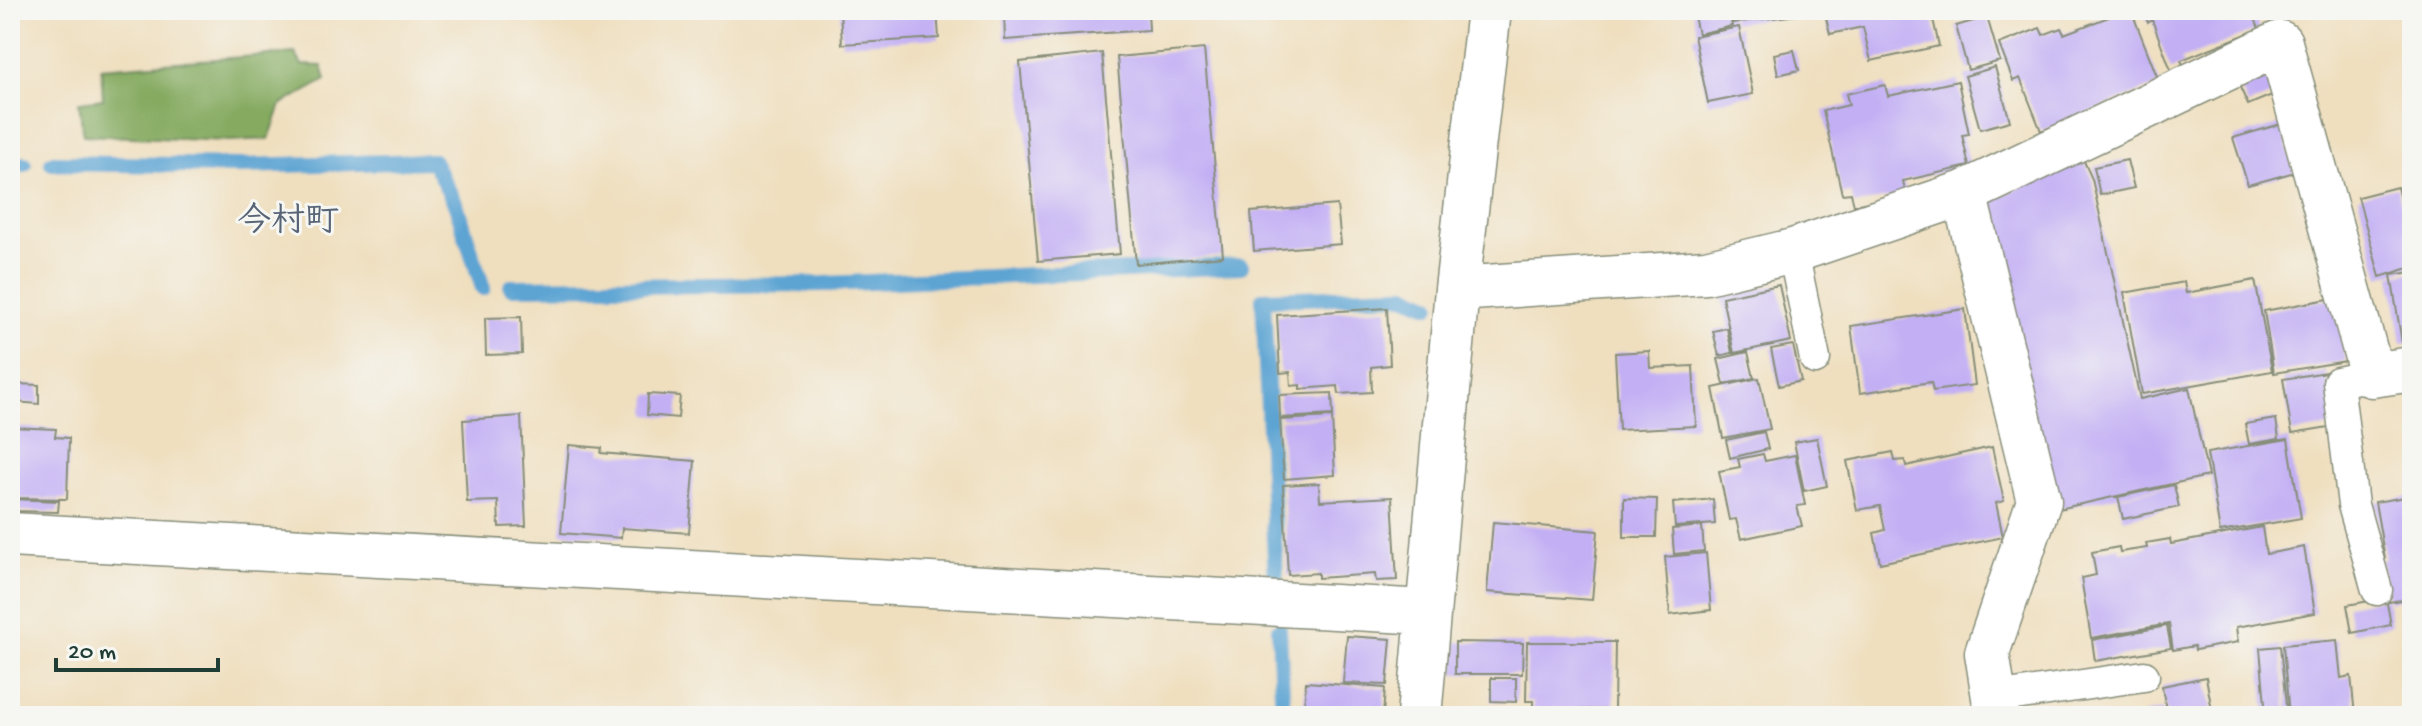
<svg xmlns="http://www.w3.org/2000/svg" width="2422" height="726" viewBox="0 0 2422 726" font-family="'Gochi Hand','Klee One',sans-serif">
<style>
.forest{fill:#85aa60;stroke:#52744a;stroke-width:2}
.lines{fill:none;stroke-linecap:round;stroke-linejoin:round}
.stream{stroke:#5da4d3;stroke-width:16}
.building{fill:#c2aff4}
.service-casing{stroke:#878e7a;stroke-width:33}
.minor-casing{stroke:#878e7a;stroke-width:47}
.service{stroke:#fff;stroke-width:30}
.minor{stroke:#fff;stroke-width:44}
.labels{text-anchor:middle;dominant-baseline:central;stroke-width:6;stroke-linejoin:round;paint-order:stroke}
.quarter-label{font-size:34px;font-weight:bold;fill:#586577;stroke:#f6f6f2}
</style>
<rect width="100%" height="100%" fill="#f6f6f2"/>
<filter id="ink" filterUnits="userSpaceOnUse"><feTurbulence type="fractalNoise" baseFrequency=".0125" numOctaves="2"/><feDisplacementMap in="SourceGraphic" scale="16" xChannelSelector="R" yChannelSelector="G"/><feConvolveMatrix kernelMatrix="1 2 1 2 8 2 1 2 1" color-interpolation-filters="sRGB"/></filter>
<filter id="wash" filterUnits="userSpaceOnUse"><feTurbulence type="fractalNoise" baseFrequency=".006" numOctaves="4" result="noise"/><feDisplacementMap in="SourceGraphic" scale="32" xChannelSelector="R" yChannelSelector="G"/><feGaussianBlur stdDeviation="1.8" result="paint"/><feColorMatrix in="noise" values="0 0 0 0 0 0 0 0 0 0 0 0 0 0 0 0 0 1.4 0 .05"/><feComposite in="paint" operator="in"/></filter>
<g filter="url(#wash)">
<rect width="100%" height="100%" fill="#efdfbf"/>
<path class="forest" d="M295 53 302 65 322 66 326 80 281 105 269 139 230 141 83 135 79 102 103 99 101 68Z"/>
<g class="lines">
<path class="stream" d="M52 163 240 166 433 161 456 205 483 288
M10 164H24
M511 287 824 284 1241 266
M1276 580 1263 299 1405 295 1429 305
M1279 629 1283 716"/>
</g>
<g id="blocks">
<path class="building" d="M840 10H937L939 38 842 44Z
M1004 10H1148L1149 30 1005 40Z
M1705 10H1729L1732 26 1698 34 1693 12Z
M1731 10H1805L1806 14 1733 23Z
M1824 10H1931L1939 46 1871 61 1863 27 1830 34Z
M2127 10H2131L2160 84 2041 131 2020 78 2013 81 1999 44 2040 28 2043 35 2061 28 2064 34Z
M2143 10H2252L2259 29 2181 60 2183 65 2171 70 2152 20 2148 23Z
M2386 10H2406V12L2387 15Z
M1987 17 2000 61 1968 70 1956 26Z
M1739 27 1753 94 1708 103 1694 36Z
M1204 49 1223 256 1136 264 1117 57Z
M1794 50 1799 70 1778 75 1774 54Z
M1102 53 1120 254 1038 261 1020 62Z
M1995 67 2010 121 1980 129 1965 76Z
M2268 72 2277 93 2248 105 2239 85Z
M1958 81 1969 134 1962 135 1969 166 1903 181 1906 194 1854 205 1851 193 1842 194 1823 111 1849 105 1846 94 1885 85 1888 96Z
M2281 124 2295 172 2248 185 2233 138Z
M2083 159 2092 179 2140 399 2189 388 2208 476 2054 510 1988 202Z
M2127 160 2134 188 2100 195 2094 167Z
M2397 187 2401 203 2412 200V267L2380 277 2358 197Z
M1337 205 1341 244 1254 251 1251 212Z
M2412 272V341L2402 343 2391 275Z
M2255 280 2272 371 2142 394 2124 293 2184 282 2186 293Z
M1779 285 1791 341 1734 353 1722 297Z
M2334 298 2346 361 2274 373 2264 311Z
M1387 308 1390 365 1371 367 1372 392 1339 394 1338 386 1300 389V385L1291 386 1290 372 1280 373 1277 315Z
M1965 309 1975 385 1933 391 1931 382 1860 393 1851 326Z
M521 317 522 354 486 355 485 318Z
M1727 328 1732 353 1719 356 1713 331Z
M1793 345 1801 381 1779 386 1771 349Z
M1649 351 1650 368 1693 366 1696 426 1619 430 1615 353Z
M1748 352 1754 378 1724 384 1718 359Z
M2326 372 2335 426 2292 433 2283 379Z
M1759 378 1770 429 1723 438 1713 388Z
M16 384 39 385V404L15 402Z
M1332 393 1333 415 1280 418 1279 395Z
M648 394 680 396 678 418 647 415Z
M521 416 526 526 499 527 498 501 467 502 463 420Z
M1332 417 1335 475 1284 479 1280 420Z
M2276 419 2279 439 2249 444 2245 424Z
M10 427 56 429 55 437 69 438 67 499 10 498Z
M1764 432 1768 449 1730 458 1726 440Z
M1817 438 1827 486 1804 491 1794 442Z
M2288 439 2301 518 2220 532 2207 453Z
M569 445 602 448 601 453 695 461 689 533 622 528 621 538 561 533Z
M1992 447 2004 501 1996 503 2003 537 1880 563 1874 533 1885 530 1880 506 1857 510 1847 461 1893 452 1895 461 1905 460 1906 466Z
M1763 454 1765 461 1795 455 1805 505 1797 506 1802 526 1741 539 1736 519 1729 520 1719 471 1740 467 1738 459Z
M1319 483 1320 501 1392 497 1397 580 1376 581 1375 574 1318 578V573L1288 575 1283 485Z
M2174 485 2179 507 2123 519 2118 497Z
M2412 496V598L2389 602 2381 560 2385 559 2375 502Z
M1624 498 1657 499 1656 537H1624Z
M10 499 59 501 58 512 10 511Z
M1713 499 1715 524 1675 527 1673 503Z
M1493 522 1598 531 1592 600 1487 592Z
M1702 526 1704 551 1674 554 1672 529Z
M2262 527 2266 554 2304 547 2315 613 2236 627 2238 642 2195 650 2194 646 2173 650 2169 624 2091 638 2081 578 2096 575 2092 552 2119 547 2120 552 2147 548 2146 543 2170 539 2171 544Z
M1706 553 1711 610 1670 615 1665 557Z
M2386 598 2391 625 2352 633 2347 605Z
M2167 626 2171 648 2095 661 2092 640Z
M1347 636 1391 639 1387 685 1343 683Z
M2337 640 2341 678 2351 676 2355 716H2289L2283 645Z
M1455 642 1523 643 1522 674H1455Z
M1527 642H1615L1614 710 1533 709V701H1526Z
M2280 646 2287 716H2266L2260 648Z
M2206 677 2213 716H2167L2162 686Z
M1491 678H1516V702L1491 701Z
M1306 682 1385 688 1383 716H1303Z
M2163 710 2164 716H2145V713Z"/>
</g>
</g>
<g filter="url(#ink)">
<use href="#blocks" fill-opacity="0" stroke="#878e7a" stroke-width="2"/>
<g class="lines">
<defs>
<path id="service" d="M1793 251 1815 359
M2372 375 2338 382 2353 505 2377 590
M1994 698 2144 676"/>
<path id="minor" d="M1964 193 2039 501 1987 653 1997 716
M1457 289 1706 272 1793 251 1964 193 2280 43 2372 375 2412 369
M10 535 1427 612
M1419 716 1457 289 1489 10"/>
</defs>
<use href="#service" class="service-casing"/>
<use href="#minor" class="minor-casing"/>
<use href="#service" class="service"/>
<use href="#minor" class="minor"/>
</g>
</g>
<g class="labels">
<g class="quarter-label">
<text x="288" y="224">今村町</text>
</g>
</g>
<rect width="2422" height="726" fill="none" stroke="#f6f6f2" stroke-width="40"/>
<path d="M56 658v12h162v-12" fill="none" stroke="#1f3d34" stroke-width="4"/>
<text x="68" y="658" font-size="24" fill="#1f3d34" stroke="#f6f6f2" stroke-width="6" paint-order="stroke">20 m</text>
</svg>
